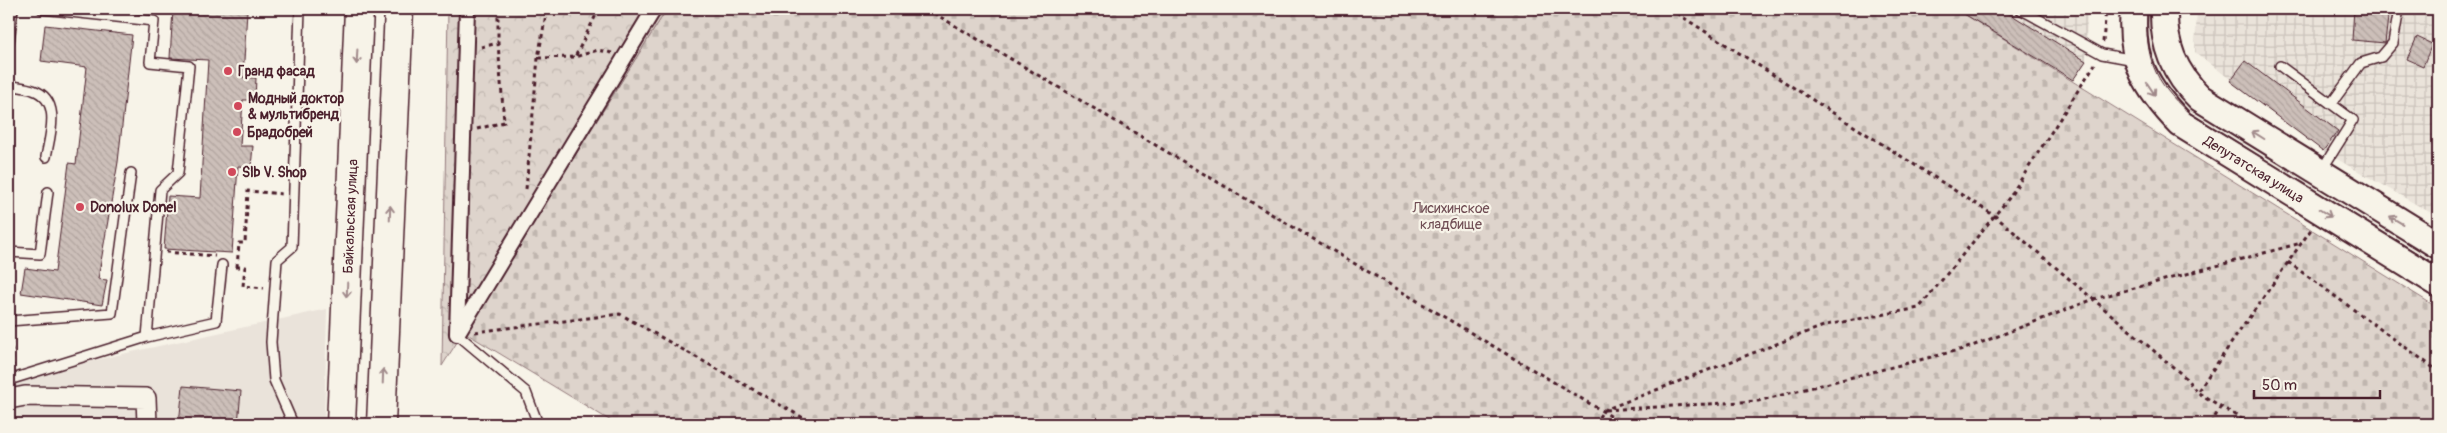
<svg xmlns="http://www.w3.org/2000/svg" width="2447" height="433" viewBox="0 0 2447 433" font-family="Pangolin,sans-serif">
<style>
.built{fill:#eae3da}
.industrial{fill:url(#industrial-grid)}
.cemetery{fill:url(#cemetery-stones);stroke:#947a7c}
.park{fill:url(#park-crowns);stroke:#947a7c}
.building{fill:url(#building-back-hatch);stroke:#4a1f2b}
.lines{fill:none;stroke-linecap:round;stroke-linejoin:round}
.service-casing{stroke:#4a1f2b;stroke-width:12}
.pedestrian-casing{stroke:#4a1f2b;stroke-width:18}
.minor-casing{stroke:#4a1f2b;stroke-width:22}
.secondary-casing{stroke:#4a1f2b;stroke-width:30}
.primary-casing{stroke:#4a1f2b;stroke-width:31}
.path{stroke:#4a1f2b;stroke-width:3;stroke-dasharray:4 4;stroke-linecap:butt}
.service{stroke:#f7f3e8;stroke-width:9}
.pedestrian{stroke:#f7f3e8;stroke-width:14}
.minor{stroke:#f7f3e8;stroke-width:19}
.secondary{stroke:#f7f3e8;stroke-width:26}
.primary{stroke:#f7f3e8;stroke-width:28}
.tram{stroke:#4a1f2b;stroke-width:1}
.oneway{stroke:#a0898a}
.poi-dot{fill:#d1495b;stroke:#f7f3e8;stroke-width:2}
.labels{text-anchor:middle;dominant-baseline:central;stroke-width:4.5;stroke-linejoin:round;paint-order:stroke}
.poi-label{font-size:14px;font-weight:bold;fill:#4a1f2b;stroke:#f7f3e8;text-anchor:start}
.street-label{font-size:14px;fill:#4a1f2b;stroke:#f7f3e8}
.park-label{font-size:14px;fill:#6f4c53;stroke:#f7f3e8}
</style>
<defs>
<pattern id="industrial-grid" width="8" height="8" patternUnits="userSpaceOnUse" patternTransform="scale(1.25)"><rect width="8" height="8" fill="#eae3da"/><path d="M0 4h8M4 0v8" fill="none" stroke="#cac2bb"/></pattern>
<pattern id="cemetery-stones" width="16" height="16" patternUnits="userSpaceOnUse" patternTransform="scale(1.25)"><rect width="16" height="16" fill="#ded4cc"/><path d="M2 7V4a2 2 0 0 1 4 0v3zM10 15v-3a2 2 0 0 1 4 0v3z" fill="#c0b6af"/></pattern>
<pattern id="park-crowns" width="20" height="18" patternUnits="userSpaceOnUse" patternTransform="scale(1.25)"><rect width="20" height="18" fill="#ded4cc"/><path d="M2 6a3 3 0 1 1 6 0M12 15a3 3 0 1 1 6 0" fill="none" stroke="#c0b6af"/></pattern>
<pattern id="building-back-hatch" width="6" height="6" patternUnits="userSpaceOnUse" patternTransform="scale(1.25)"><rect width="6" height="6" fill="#ccbfb9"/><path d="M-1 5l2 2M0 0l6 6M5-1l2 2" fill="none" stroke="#b1a49f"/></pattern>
</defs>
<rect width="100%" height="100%" fill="#f7f3e8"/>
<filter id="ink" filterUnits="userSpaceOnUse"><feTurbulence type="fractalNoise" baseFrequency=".02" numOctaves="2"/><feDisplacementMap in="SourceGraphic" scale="10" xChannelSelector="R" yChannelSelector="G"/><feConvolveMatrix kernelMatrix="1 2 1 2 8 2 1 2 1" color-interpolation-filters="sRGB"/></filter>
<g filter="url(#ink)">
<path class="built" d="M327 309 324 424H9V379Z"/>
<path class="industrial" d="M1956 9H2087L2086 61 2073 80Z
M2197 9H2438V217L2323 151 2195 52Z"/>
<path class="cemetery" d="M667 9H1956L2438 308V424H616L464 332Z"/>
<path class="park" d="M448 9H667L442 366Z"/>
<path class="building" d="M173 9 247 11 243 77 256 78 255 100H243L240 146H253L251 167 238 166 232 253 164 249 168 196 200 198 208 60 170 58Z
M1956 9H2002L2086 61 2073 80Z
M2354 9H2389L2385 43 2352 40Z
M45 25 132 35 118 162 98 279 107 280 102 305 21 293 25 268 55 272 69 163 76 164 87 67 41 61Z
M2417 37 2432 44 2423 66 2407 59Z
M2245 61 2338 131 2323 151 2230 81Z
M183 386 241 391 238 424H179Z"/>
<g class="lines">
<defs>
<path id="service" d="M2020 9 2102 54 2135 60
M9 42 13 9
M2280 66 2353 120 2321 171
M9 85C16 87 25 87 33 90 62 100 50 135 46 157
M2331 104 2361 63 2381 57 2393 43 2399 9
M9 252 40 254 48 192
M9 321 112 313 131 173
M457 334 526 392 538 424
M147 337 216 321 222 265
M9 380 147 337 160 190 178 173 189 66 150 62 154 21 42 9
M293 424 274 380 271 342 277 260 292 247 300 9"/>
<path id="pedestrian" d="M457 333 467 9
M457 334 654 9"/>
<path id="minor" d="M9 399 25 396 146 398 147 424"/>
<g id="secondary">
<path id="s1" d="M2134 9C2129 60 2147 89 2181 124L2438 283"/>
<path d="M2164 9C2163 45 2174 73 2200 98L2438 245"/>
</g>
<g id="primary">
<path id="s2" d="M341 424 359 9"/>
<path d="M381 424 399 9"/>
</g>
</defs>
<use href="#service" class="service-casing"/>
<use href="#pedestrian" class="pedestrian-casing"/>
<use href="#minor" class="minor-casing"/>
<use href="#secondary" class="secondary-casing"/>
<use href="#primary" class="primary-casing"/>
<path class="path" d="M599 9 575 57 598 50 612 53
M927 9 1624 424
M1670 9 1995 216 2186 378 2197 392
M2103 42 2106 9
M481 47 498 43V9
M538 58 575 57
M477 129 504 122 498 43
M526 189 538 58 547 9
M166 252 215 256
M2288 262 2438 371
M236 267H245L243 286 264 288
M237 267 239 243H245L248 191 283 194
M10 332 13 366
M475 332 620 314 814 424
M1605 410 1758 401 1967 348 2094 299 2301 243
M1594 424 1604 410 1826 325 1919 308 2009 198 2095 64
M2211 424 2221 406
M2250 424 2197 392 2312 228"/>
<use href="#service" class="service"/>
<use href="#pedestrian" class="pedestrian"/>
<use href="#minor" class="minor"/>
<use href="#secondary" class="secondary"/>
<use href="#primary" class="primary"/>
<path class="tram" d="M2147 9C2145 57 2153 81 2189 113L2438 266"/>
</g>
<defs><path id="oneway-shaft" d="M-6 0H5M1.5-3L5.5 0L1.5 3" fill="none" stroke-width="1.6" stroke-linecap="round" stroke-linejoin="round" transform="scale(1.25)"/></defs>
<g class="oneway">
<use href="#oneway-shaft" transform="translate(357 57) rotate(93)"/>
<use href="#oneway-shaft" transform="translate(2151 89) rotate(56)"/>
<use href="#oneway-shaft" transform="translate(2258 135) rotate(-148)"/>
<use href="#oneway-shaft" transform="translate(390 213) rotate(-88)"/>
<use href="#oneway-shaft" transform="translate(2325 213) rotate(32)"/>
<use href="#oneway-shaft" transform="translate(2396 220) rotate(-149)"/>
<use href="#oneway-shaft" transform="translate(347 290) rotate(92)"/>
<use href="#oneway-shaft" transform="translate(383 376) rotate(-88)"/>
</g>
</g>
<g class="poi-dot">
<circle cx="228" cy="71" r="5"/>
<circle cx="238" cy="106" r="5"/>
<circle cx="237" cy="132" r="5"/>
<circle cx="232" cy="172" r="5"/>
<circle cx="80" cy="207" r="5"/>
</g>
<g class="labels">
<g class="poi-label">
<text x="238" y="71">Гранд фасад</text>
<text x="248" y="98">Модный доктор<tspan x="248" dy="16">&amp; мультибренд</tspan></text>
<text x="247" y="132">Брадобрей</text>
<text x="242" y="172">Slb V. Shop</text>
<text x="90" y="207">Donolux Donel</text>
</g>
<g class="street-label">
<text stroke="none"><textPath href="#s1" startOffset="215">Депутатская улица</textPath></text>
<text stroke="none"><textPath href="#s2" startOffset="208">Байкальская улица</textPath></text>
</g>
<g class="park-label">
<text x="1451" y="208">Лисихинское<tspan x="1451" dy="16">кладбище</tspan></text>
</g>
</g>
<rect width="2447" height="433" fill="none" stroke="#f7f3e8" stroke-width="30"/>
<rect x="15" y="15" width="2417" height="403" fill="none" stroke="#4a1f2b" stroke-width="2" filter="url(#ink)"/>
<path d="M2254 390v8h126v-8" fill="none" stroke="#4a1f2b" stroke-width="2.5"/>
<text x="2262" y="390" font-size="15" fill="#4a1f2b" stroke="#f7f3e8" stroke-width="4" paint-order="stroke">50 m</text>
</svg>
